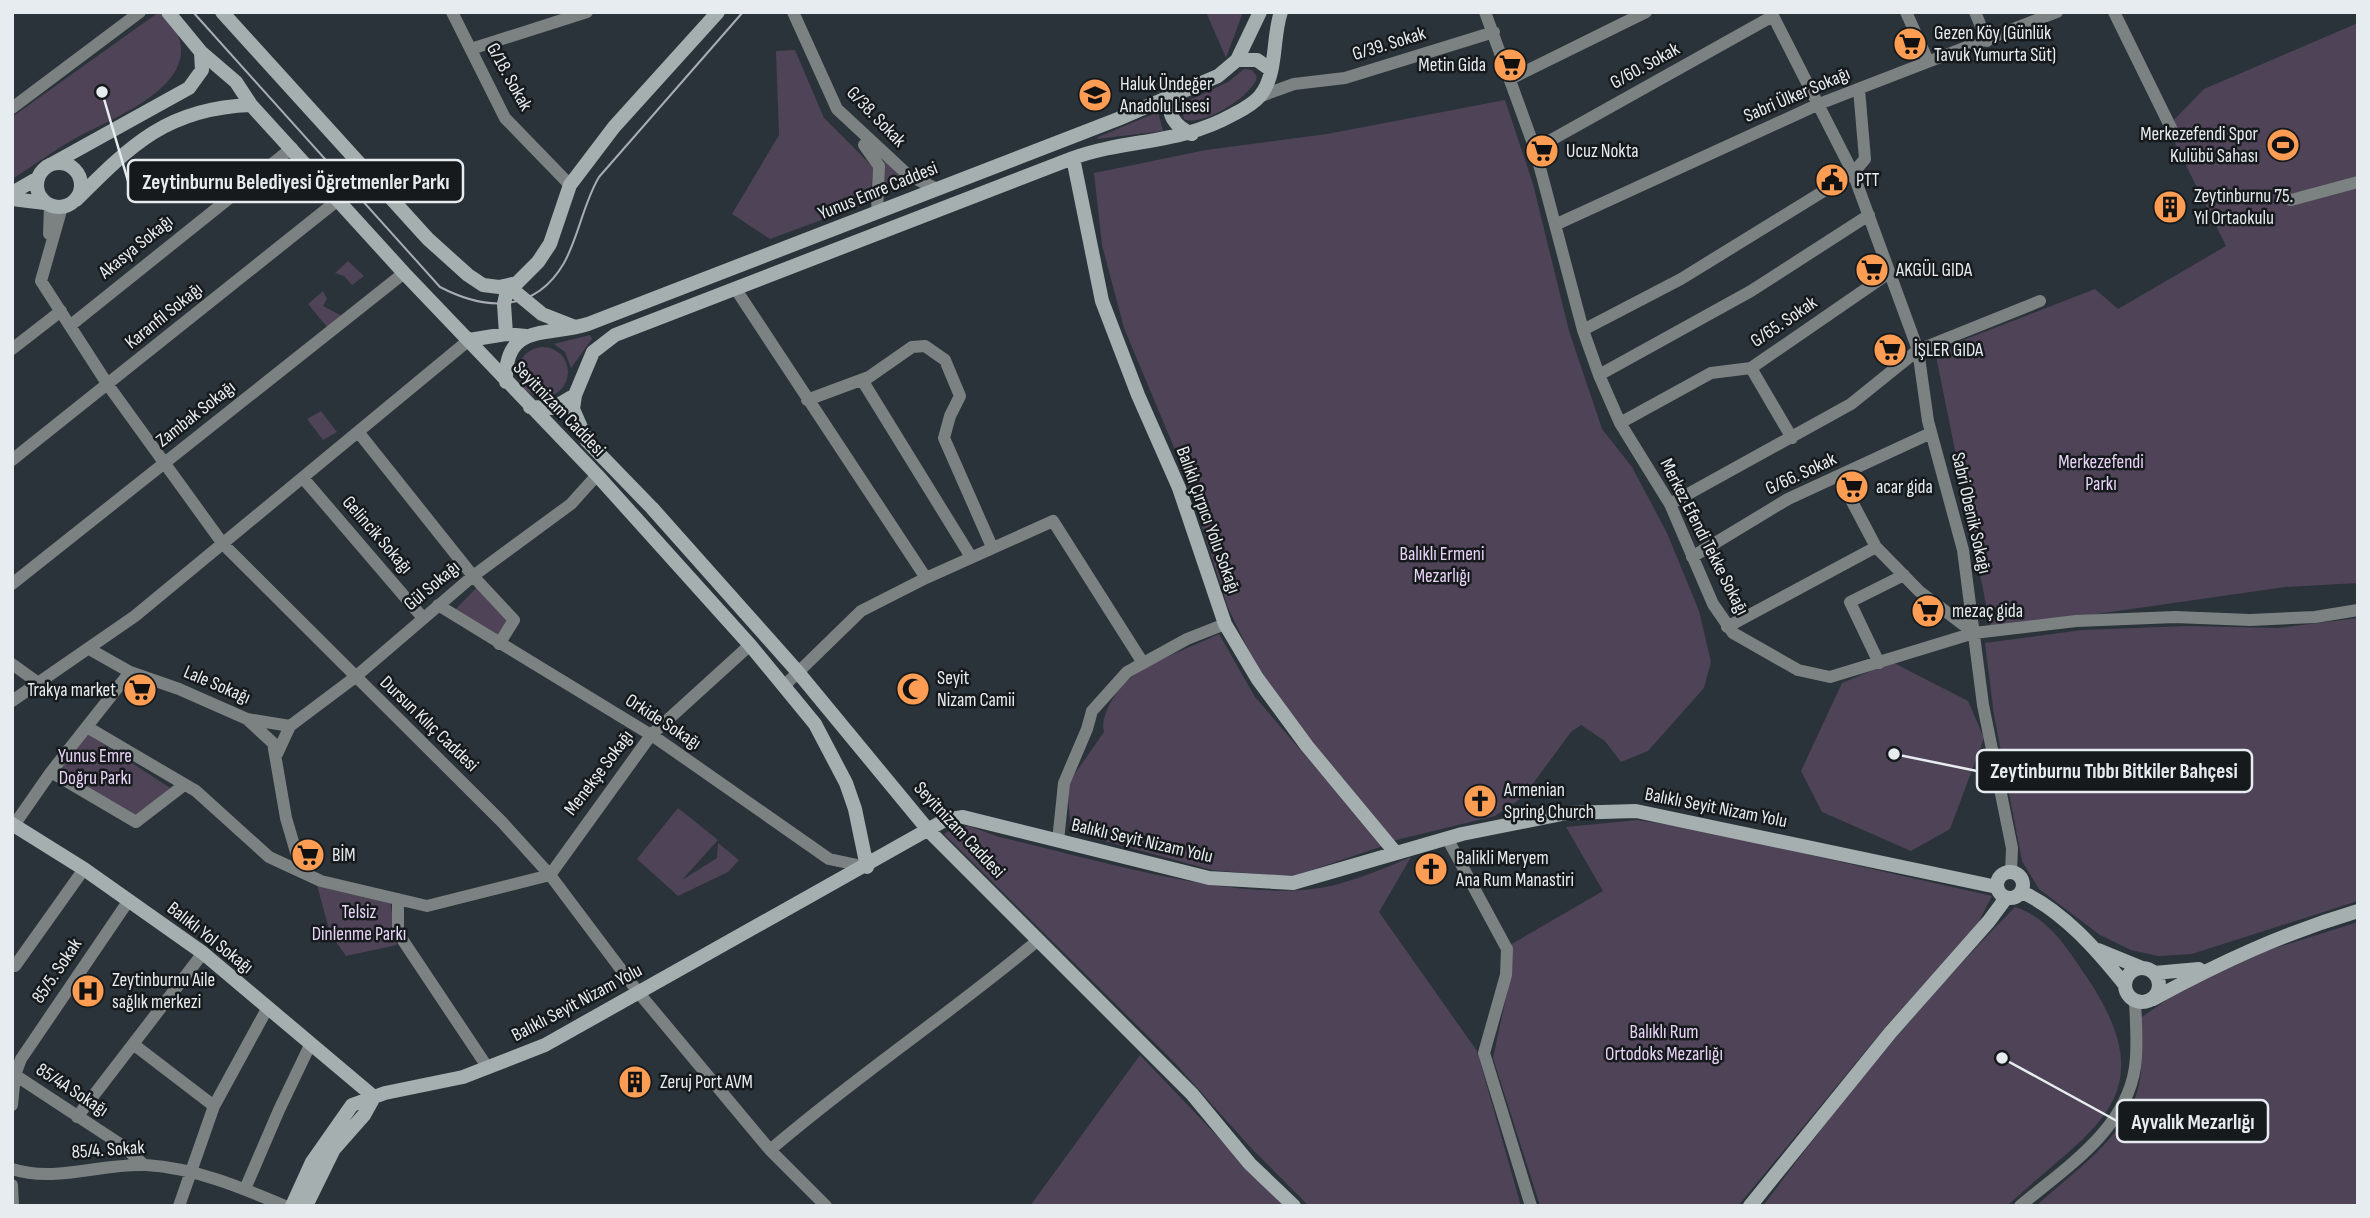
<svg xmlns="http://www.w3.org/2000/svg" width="2370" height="1218" viewBox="0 0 2370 1218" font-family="'Sofia Sans Condensed',sans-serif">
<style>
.green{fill:#4f4357}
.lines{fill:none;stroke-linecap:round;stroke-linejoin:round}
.street{stroke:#7c8282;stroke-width:12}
.secondary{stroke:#a5afb0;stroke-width:14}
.tram{stroke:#a7adb2;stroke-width:2}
.labels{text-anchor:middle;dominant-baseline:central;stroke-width:5;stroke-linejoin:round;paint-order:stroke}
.poi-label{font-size:19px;fill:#e7ecf0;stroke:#161a1d;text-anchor:start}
.street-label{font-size:19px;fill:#e7ecf0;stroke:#161a1d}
.park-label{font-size:19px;fill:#e9d4f7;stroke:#161a1d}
.leader{fill:none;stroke:#e7ecf0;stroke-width:2.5}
.callout-dot{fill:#e7ecf0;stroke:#161a1d;stroke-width:2.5}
.callout{fill:#161a1d;stroke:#e7ecf0;stroke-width:2.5}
.callout-label{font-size:21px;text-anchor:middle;font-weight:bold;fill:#e7ecf0}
</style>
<rect width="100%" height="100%" fill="#2a3339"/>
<path class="green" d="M159 12C165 19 177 29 179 38 196 89 107 120 74 139 53 151 34 165 14 178L12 117Z
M1206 12H1243L1226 58Z
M2358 23V583L2285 587 1991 629 1935 351 2095 289 2118 309 2226 246 2167 127 2204 89Z
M795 50 824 118 873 167 870 202 770 239 732 214 779 135 776 51Z
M1244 69 1252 70 1257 77C1253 96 1201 128 1184 119L1181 111 1183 103 1228 82Z
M1505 100 1533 184 1569 331 1602 429 1632 467 1667 533 1699 611 1711 662 1704 688 1648 751 1621 762 1605 741 1581 725 1571 732 1523 797 1495 816 1392 841 1304 738 1254 661 1228 608 1186 476 1124 328 1102 245 1094 173 1206 150 1327 134Z
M1158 112 1163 131 1097 139 1098 137Z
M884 161 907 183 885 192Z
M348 261 364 276 352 285 344 276 335 273Z
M323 291 327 299 323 306 342 316 327 327 308 304Z
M590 335 592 339 571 368 565 352 554 344Z
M518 372a25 25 0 1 1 50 0a25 25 0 1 1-50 0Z
M321 411 337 432 323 440 307 419Z
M477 587 508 619 498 636 455 610Z
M2358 618V901L2192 954 2158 956 2131 950 2100 935 2039 889 2022 861 1994 715 1985 643 2082 630 2187 626 2277 628Z
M1219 634 1255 697 1383 846 1291 877 1212 870 1071 832 1067 785 1104 732C1099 715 1119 686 1133 676 1158 658 1192 647 1219 634Z
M1892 662 1968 701 1984 738 1950 829 1911 851 1822 812 1801 771 1842 683Z
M88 734 170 788 135 817 59 772Z
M678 808 718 840 682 880 717 858 718 843 739 860 728 872 678 896 637 859Z
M1637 820 1690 828 1992 896 1976 927 1887 1025 1738 1206H1540L1493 1058 1510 979V945L1603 891 1566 827Z
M969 826 999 837C1089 857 1242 906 1331 886 1358 879 1386 868 1411 857L1379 912 1477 1051 1521 1206H1309L1251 1148 1174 1062 944 834 953 828Z
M317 885 390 900 397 945 346 956 330 933Z
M2015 907C2049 918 2067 948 2086 976 2169 1099 2090 1128 2007 1206H1763C1840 1102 1924 999 2015 907Z
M2358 922V1206H2036C2072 1173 2125 1138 2138 1089 2144 1066 2141 1042 2139 1019L2215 967Z
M1140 1055 1284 1206H1030Z"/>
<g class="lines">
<path class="street" d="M452 12 505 118 570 185
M793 12 837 109 908 175 937 189
M1485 12 1535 149 1583 330 1599 375 1620 423 1670 504 1713 604 1733 633 1798 670 1830 677 1974 633 2076 621 2175 617 2250 620 2315 617 2358 610
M1771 12 1853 173 1918 350 1928 421 1963 550 1983 705 2012 848 2011 872
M1906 12 1928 61
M1975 12 1987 41
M2114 12 2171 128
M471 49 587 12
M1512 78 1646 12
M1261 96 1294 84 1345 78 1494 32
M12 108 140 12
M864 145 879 166 877 213
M1535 149 1773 16
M2291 200 2358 182
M62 207 41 281 108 385 223 544 502 822 550 875 638 992 770 1150 826 1206
M1557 224 1819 104 2057 12
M49 234 50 206
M735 288 926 578
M71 325 292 148
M1583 330 1681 279 1853 173 1865 159 1859 89
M12 349 61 311
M1751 368 1792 438
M1599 375 1751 291 1869 215
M862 380 971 557
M807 400 869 377 912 347 925 346 945 360 960 396 950 416 944 438 992 547
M1620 423 1711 373 1751 368 1889 273
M359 433 473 576 514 620 499 644
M12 460 338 200
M1839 477 1876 547 1919 591 1974 633
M303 478 423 618
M1670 504 1851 404 1918 350 2040 301
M1692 557 1788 499 1931 433
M12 584 404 273
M438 605 656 738 829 859 867 867
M1727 627 1876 547
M91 650 130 672 179 689 247 719 290 726
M1879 663 1850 602 1904 575
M12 664 37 682
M784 686 861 611 926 578 1053 521 1143 663
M12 701 135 616 469 340
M247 719 273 743 286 818 301 869
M87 727 196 791 269 857 321 881 427 906 550 875 651 735 750 645
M277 754 290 726 354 678 473 576 571 504 597 475
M51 772 136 822 184 785
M12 828 51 772 130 672
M1447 838 1507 949 1506 975 1484 1053 1531 1206
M1058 841 1064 783 1087 729 1092 711 1127 672 1187 639 1225 624
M398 899V933L488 1068
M12 964 15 966 84 869
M133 1044 214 1106
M12 1073 123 1146 144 1165
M12 1105 15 1075 21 1059 129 900
M77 1117 203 953
M770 1150C856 1076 950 1014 1037 941
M12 1169C56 1183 101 1163 146 1165 195 1168 240 1187 285 1206
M12 1185 13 1206
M245 1189 279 1110 311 1043
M179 1206 214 1106 267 1009
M2020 1206C2065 1168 2126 1130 2135 1067 2138 1046 2136 1023 2135 1002"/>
<path class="secondary" d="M168 12 201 52 236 82 251 105 404 273 597 475 750 645 815 724 846 783 855 809 867 867
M222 12 428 239 468 275 483 285 499 287 517 283 538 262 550 244 570 185 614 127 718 12
M1281 12C1272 37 1278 74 1260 96 1254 103 1242 110 1234 114 1179 145 1129 138 1073 158L615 335 593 352 575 395 573 409 587 441 652 508 797 671 929 831 1192 1094 1250 1164 1294 1206
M1237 60H1257L1271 70
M1174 96C1164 114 1176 127 1192 134
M1073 158 1102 301 1138 395 1179 488 1225 624 1257 678 1307 746 1395 852
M37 185a22 22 0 1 1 44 0a22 22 0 1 1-44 0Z
M50 165 189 88 202 70 201 52
M12 193 38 178
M12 199 45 203
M76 200C132 144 168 108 251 105
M508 286 542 314 575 327
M506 334 504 304 508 286
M469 340 506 334 526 336
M506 382C504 322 547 337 588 324L1118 119 1218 76 1237 60 1260 12
M530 407 553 408 575 395
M12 824 84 869 203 953 374 1097
M1997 885a13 13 0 1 1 26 0a13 13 0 1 1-26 0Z
M2022 892C2063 911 2097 950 2125 985
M2098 950 2142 968
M2125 985a17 17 0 1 1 34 0a17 17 0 1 1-34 0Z
M2154 973 2199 969
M2153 999C2221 962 2284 933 2358 911
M292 1206 312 1162 352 1105 385 1093 463 1077 545 1045 945 820 963 817 1209 878 1293 883 1462 834 1567 813 1636 811 1997 887
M306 1206 334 1149 364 1115 374 1097
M1750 1206 1890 1033 1989 921 2006 898"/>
<path class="tram" d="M193 12 440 287C486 311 535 313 564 263 579 236 583 204 599 177L743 12"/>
</g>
<defs>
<symbol id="supermarket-disc" viewBox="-11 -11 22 22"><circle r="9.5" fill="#fc9d53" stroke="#161a1d"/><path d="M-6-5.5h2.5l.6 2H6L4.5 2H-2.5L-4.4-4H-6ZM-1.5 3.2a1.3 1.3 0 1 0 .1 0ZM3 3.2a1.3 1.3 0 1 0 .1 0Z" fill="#111"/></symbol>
<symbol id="school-disc" viewBox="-11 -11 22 22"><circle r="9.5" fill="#fc9d53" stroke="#161a1d"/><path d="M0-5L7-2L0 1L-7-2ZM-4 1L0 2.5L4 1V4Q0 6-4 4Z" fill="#111"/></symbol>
<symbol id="stadium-disc" viewBox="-11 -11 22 22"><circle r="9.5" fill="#fc9d53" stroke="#161a1d"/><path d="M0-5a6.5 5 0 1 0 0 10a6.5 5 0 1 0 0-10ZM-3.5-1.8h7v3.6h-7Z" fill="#111"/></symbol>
<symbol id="civic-disc" viewBox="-11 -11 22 22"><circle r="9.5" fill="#fc9d53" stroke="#161a1d"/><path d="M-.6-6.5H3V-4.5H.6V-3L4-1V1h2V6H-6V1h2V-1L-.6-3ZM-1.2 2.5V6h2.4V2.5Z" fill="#111"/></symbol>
<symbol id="building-disc" viewBox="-11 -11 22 22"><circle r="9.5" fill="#fc9d53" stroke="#161a1d"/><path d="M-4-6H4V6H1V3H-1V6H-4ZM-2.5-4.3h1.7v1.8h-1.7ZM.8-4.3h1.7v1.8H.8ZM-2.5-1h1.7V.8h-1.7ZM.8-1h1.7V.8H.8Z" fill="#111"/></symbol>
<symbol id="mosque-disc" viewBox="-11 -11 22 22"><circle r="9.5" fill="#fc9d53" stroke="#161a1d"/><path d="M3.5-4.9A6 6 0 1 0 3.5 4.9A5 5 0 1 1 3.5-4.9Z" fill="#111"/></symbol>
<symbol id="church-disc" viewBox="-11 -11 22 22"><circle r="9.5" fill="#fc9d53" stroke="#161a1d"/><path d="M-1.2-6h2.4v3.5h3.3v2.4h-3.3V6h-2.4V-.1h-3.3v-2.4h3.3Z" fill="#111"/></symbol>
<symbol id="hospital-disc" viewBox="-11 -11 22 22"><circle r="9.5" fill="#fc9d53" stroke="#161a1d"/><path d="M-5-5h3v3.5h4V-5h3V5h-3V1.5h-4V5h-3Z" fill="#111"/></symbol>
</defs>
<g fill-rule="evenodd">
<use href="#supermarket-disc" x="1891" y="25" width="38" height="38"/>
<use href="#supermarket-disc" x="1491" y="46" width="38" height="38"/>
<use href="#school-disc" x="1076" y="76" width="38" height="38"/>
<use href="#stadium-disc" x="2264" y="126" width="38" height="38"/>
<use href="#supermarket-disc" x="1523" y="132" width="38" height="38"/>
<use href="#civic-disc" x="1813" y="161" width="38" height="38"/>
<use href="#building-disc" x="2151" y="188" width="38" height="38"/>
<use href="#supermarket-disc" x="1853" y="251" width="38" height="38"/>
<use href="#supermarket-disc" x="1871" y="331" width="38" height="38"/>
<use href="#supermarket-disc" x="1833" y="468" width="38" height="38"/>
<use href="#supermarket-disc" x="1909" y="592" width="38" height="38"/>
<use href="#mosque-disc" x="894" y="670" width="38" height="38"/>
<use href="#supermarket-disc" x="121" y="671" width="38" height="38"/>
<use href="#church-disc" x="1461" y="782" width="38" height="38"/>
<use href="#supermarket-disc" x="289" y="836" width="38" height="38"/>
<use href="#church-disc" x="1412" y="850" width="38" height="38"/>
<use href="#hospital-disc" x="69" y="972" width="38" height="38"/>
<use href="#building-disc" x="616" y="1063" width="38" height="38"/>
</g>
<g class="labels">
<g class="poi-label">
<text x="1934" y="33">Gezen Köy (Günlük<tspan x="1934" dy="22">Tavuk Yumurta Süt)</tspan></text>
<text x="1486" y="65" text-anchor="end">Metin Gida</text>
<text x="1120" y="84">Haluk Ündeğer<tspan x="1120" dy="22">Anadolu Lisesi</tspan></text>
<text x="2258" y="134" text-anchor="end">Merkezefendi Spor<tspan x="2258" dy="22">Kulübü Sahası</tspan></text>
<text x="1566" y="151">Ucuz Nokta</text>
<text x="1856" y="180">PTT</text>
<text x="2194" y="196">Zeytinburnu 75.<tspan x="2194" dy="22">Yıl Ortaokulu</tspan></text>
<text x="1896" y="270">AKGÜL GIDA</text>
<text x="1914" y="350">İŞLER GIDA</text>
<text x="1876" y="487">acar gida</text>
<text x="1952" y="611">mezaç gida</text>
<text x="937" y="678">Seyit<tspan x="937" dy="22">Nizam Camii</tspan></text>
<text x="116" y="690" text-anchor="end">Trakya market</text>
<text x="1504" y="790">Armenian<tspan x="1504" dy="22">Spring Church</tspan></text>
<text x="332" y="855">BİM</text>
<text x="1456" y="858">Balikli Meryem<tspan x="1456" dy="22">Ana Rum Manastiri</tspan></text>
<text x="112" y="980">Zeytinburnu Aile<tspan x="112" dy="22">sağlık merkezi</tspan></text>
<text x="660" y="1082">Zeruj Port AVM</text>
</g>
<g class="street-label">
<text transform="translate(1389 44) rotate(-17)">G/39. Sokak</text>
<text transform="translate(1645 66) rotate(-29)">G/60. Sokak</text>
<text transform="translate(509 77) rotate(61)">G/18. Sokak</text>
<text transform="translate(1797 95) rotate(-23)">Sabri Ülker Sokağı</text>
<text transform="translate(876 117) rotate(46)">G/38. Sokak</text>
<text transform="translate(878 191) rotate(-22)">Yunus Emre Caddesi</text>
<text transform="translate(136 247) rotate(-39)">Akasya Sokağı</text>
<text transform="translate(164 316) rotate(-39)">Karanfil Sokağı</text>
<text transform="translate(1784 322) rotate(-34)">G/65. Sokak</text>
<text transform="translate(559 409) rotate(46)">Seyitnizam Caddesi</text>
<text transform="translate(196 414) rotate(-38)">Zambak Sokağı</text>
<text transform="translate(1801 474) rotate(-25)">G/66. Sokak</text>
<text transform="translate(1971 513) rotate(77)">Sabri Obenik Sokağı</text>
<text transform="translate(1208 520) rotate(70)">Balıklı Çırpıcı Yolu Sokağı</text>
<text transform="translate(377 535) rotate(49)">Gelincik Sokağı</text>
<text transform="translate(1704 537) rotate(63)">Merkez Efendi Tekke Sokağı</text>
<text transform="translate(432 586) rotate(-40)">Gül Sokağı</text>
<text transform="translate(217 685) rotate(23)">Lale Sokağı</text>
<text transform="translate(663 722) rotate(33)">Orkide Sokağı</text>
<text transform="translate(429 724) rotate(44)">Dursun Kılıç Caddesi</text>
<text transform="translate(599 773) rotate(-53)">Menekşe Sokağı</text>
<text transform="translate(1716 808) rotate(11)">Balıklı Seyit Nizam Yolu</text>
<text transform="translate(959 830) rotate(47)">Seyitnizam Caddesi</text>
<text transform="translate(1142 841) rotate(13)">Balıklı Seyit Nizam Yolu</text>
<text transform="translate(210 938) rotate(38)">Balıklı Yol Sokağı</text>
<text transform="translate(57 971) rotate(-56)">85/5. Sokak</text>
<text transform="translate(577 1003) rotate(-28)">Balıklı Seyit Nizam Yolu</text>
<text transform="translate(72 1090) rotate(33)">85/4A Sokağı</text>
<text transform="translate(108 1150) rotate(-4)">85/4. Sokak</text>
</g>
<g class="park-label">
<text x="2101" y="462">Merkezefendi<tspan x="2101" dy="22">Parkı</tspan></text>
<text x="1442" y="554">Balıklı Ermeni<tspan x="1442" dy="22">Mezarlığı</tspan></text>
<text x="95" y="756">Yunus Emre<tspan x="95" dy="22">Doğru Parkı</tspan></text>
<text x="359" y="912">Telsiz<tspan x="359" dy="22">Dinlenme Parkı</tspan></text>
<text x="1664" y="1032">Balıklı Rum<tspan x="1664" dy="22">Ortodoks Mezarlığı</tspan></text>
</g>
</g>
<path class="leader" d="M102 92L128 181M1894 754L1977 771M2002 1058L2117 1121"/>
<g class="callout-dot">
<circle cx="102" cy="92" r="7"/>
<circle cx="1894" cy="754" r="7"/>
<circle cx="2002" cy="1058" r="7"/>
</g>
<g class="callout">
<rect x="128" y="160" width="335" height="42" rx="7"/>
<rect x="1977" y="750" width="275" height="42" rx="7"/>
<rect x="2117" y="1100" width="151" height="42" rx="7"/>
</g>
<g class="callout-label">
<text x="296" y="189">Zeytinburnu Belediyesi Öğretmenler Parkı</text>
<text x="2114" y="778">Zeytinburnu Tıbbı Bitkiler Bahçesi</text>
<text x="2193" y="1129">Ayvalık Mezarlığı</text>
</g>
<rect width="2370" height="1218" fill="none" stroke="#e7ecf0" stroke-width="28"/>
</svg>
